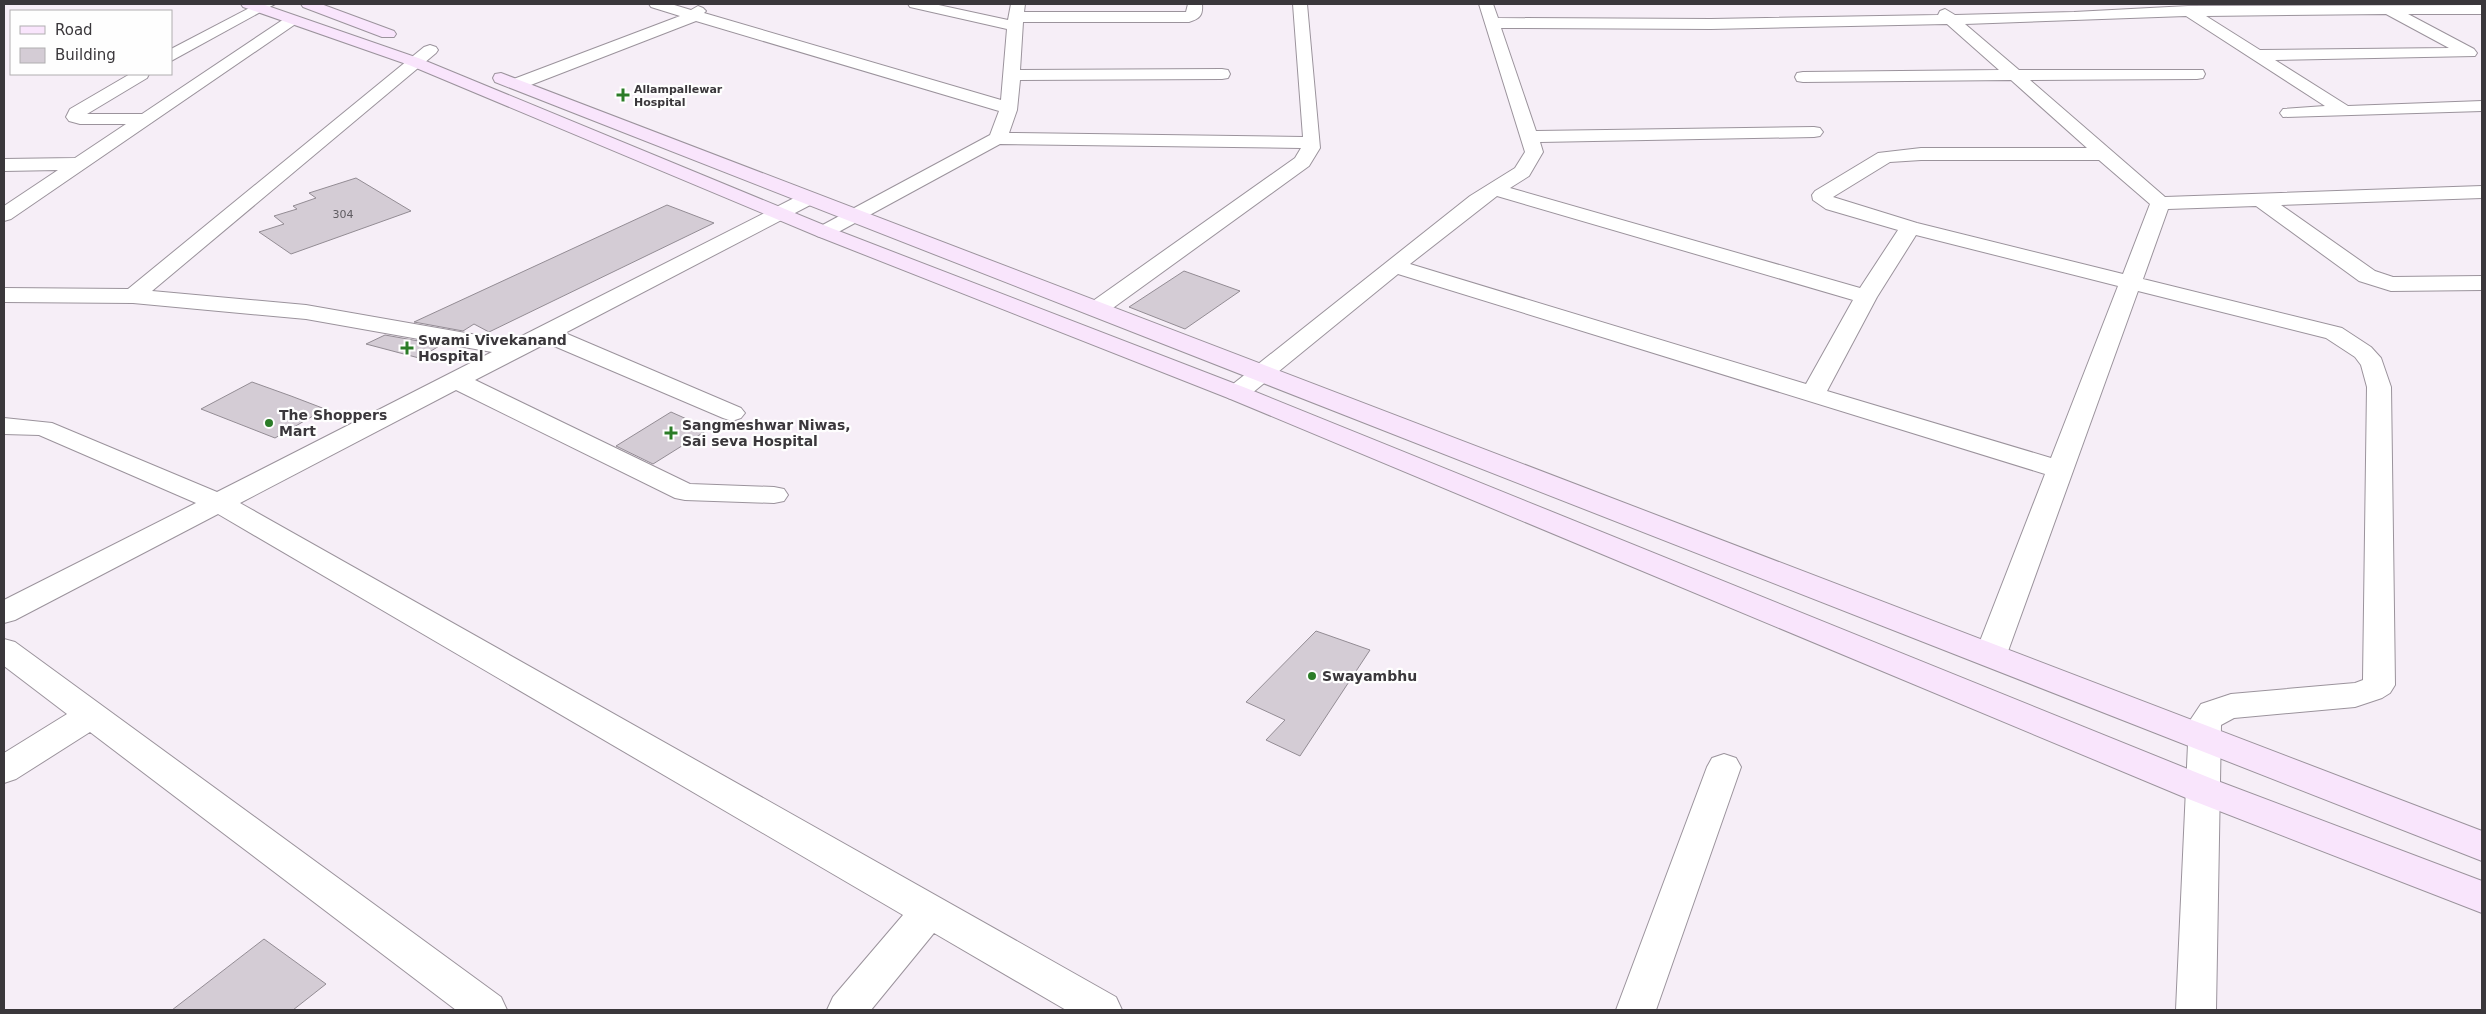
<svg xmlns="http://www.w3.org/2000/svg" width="2486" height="1014" viewBox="0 0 2486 1014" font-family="'DejaVu Sans',sans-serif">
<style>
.building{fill:#d4ccd5;stroke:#938c94}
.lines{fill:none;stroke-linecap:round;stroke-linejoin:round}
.street-casing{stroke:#9b939c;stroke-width:2}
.secondary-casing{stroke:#9b939c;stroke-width:2}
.street{fill:#fff;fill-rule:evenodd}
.secondary{fill:#f9e5fc;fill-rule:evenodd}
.poi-dot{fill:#2b7c27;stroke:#fefefe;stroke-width:2}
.labels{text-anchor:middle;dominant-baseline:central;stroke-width:4.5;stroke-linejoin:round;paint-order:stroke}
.far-poi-label{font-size:11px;font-weight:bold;fill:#3a373b;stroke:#fefefe;text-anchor:start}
.number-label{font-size:11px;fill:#605c62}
.poi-label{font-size:14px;font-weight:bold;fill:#3a373b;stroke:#fefefe;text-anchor:start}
</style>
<rect width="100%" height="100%" fill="#f6eef7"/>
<path class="building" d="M356 178 411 211 291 254 259 232 284 224 274 216 297 209 293 206 316 198 309 193Z
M667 205 714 223 489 332 474 324 463 331 414 322Z
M1184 271 1240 291 1185 329 1129 307Z
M385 335 441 345 419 358 366 344Z
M252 382 291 396 325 409 275 438 201 409Z
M671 412 709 429 653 464 616 446Z
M1316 631 1370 650 1300 756 1266 740 1285 720 1246 702Z
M264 939 326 984 293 1010H172Z"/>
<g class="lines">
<defs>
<path id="street" d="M257 4H275L171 61V49Z
M649 4H671L691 10 698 6 703 8 706 11 704 13 1001 100 1007 29 910 7 908 4H934L1008 20 1011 4H1025L1024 12H1186L1188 4H1202C1203 15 1200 19 1189 22H1023L1020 70 1222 69 1228 70 1230 74 1228 78 1222 79 1020 80 1017 110 1009 133 1303 137 1293 4H1307L1320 148 1309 166 1106 313 1098 315 1090 313 1087 308 1090 303 1295 158 1301 148 1000 144 831 236 824 238 817 236 814 232 817 228 990 135 999 111 696 21 523 88H511L509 84 511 80 680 16 651 7Z
M1479 4H1493L1498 18 1711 19 1938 15 1940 11 1945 9 1955 15 2074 12 2188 6 2482 5V14H2408L2474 49 2477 53 2475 56 2275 60 2348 106 2482 101V111L2283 117 2280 113 2283 109 2325 106 2186 16 1965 24 2019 70H2203L2205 74 2203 78 2197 79 2030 80 2165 197 2482 186V198L2281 205 2375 271 2393 277 2482 276V290L2391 291 2359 281 2256 206 2168 209 2143 279 2342 328 2371 347 2381 358 2391 387 2395 685 2390 693 2382 698 2355 707 2234 718 2221 725 2216 1010H2176L2189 722 2201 704 2231 694 2355 683 2363 680 2367 387 2361 365 2355 357 2326 338 2138 291 2007 654 2002 662 1991 665 1980 662 1975 654 2045 474 1398 274 1246 398 1237 400 1228 398 1225 393 1228 388 1470 196 1515 168 1525 152ZM2386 14 2449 48 2260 50 2206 16ZM1947 24 1999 70 1803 72 1797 73 1795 77 1797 81 1803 82 2011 80 2087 148H1921L1878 153 1815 191 1812 195 1813 200 1826 209 1898 230 1860 288 1510 188 1529 176 1543 152 1540 142 1814 137 1820 136 1823 132 1820 128 1814 127 1536 131 1501 28 1711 29ZM1921 160H2099L2150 204 2123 274 1917 223 1833 197 1890 162ZM1497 196 1853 300 1806 384 1410 264ZM1916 235 2118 286 2051 458 1827 391 1877 297Z
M292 15 297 17 300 20 297 23 11 219 4 221V206L58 170 4 171V159L75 158 126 124H80L69 121 66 117 70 109 130 74H149L147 78 87 114H142L287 17Z
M430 45 436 47 438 50 436 53 152 291 306 305 512 341 802 194H816L819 198 816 202 565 333 741 408 745 413 741 418 732 421 723 418 547 343 475 380 690 484 774 487 784 489 788 495 784 501 774 503 685 500 675 498 456 390 240 503 1116 997 1122 1010H1066L934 933 871 1010H827L833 997 903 915 218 514 15 620 4 623V600L196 503 39 435 4 434V418L52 423 217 492 492 352 306 319 133 303 4 302V288L128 289 424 47Z
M4 639 15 642 501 997 507 1010H456L90 732 16 779 4 783V753L67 714 4 666Z
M1724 754 1736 758 1741 767 1656 1010H1616L1707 767 1712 758Z"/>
<path id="secondary" d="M241 4H262L421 59 831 228 1246 388 2215 780 2482 881V913L2191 800 1228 398 817 236 409 65 243 7Z
M301 4H321L394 31 396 34 394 37H382L303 7Z
M501 73 2482 831V861L495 82 493 78 495 74Z"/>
</defs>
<use href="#street" class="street-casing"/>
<use href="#secondary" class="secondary-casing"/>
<use href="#street" class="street"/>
<use href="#secondary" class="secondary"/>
</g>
<g class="poi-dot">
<path d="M620.5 87.5h5v5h5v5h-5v5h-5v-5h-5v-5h5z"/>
<path d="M404.5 340.5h5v5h5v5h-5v5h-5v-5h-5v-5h5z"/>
<circle cx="269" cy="423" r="5"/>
<path d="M668.5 425.5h5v5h5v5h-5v5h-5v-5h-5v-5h5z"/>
<circle cx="1312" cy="676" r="5"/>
</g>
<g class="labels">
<g class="far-poi-label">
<text x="634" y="89">Allampallewar<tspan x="634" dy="13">Hospital</tspan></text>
</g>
<g class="number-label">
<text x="343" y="214">304</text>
</g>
<g class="poi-label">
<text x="418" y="340">Swami Vivekanand<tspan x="418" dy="16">Hospital</tspan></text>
<text x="279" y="415">The Shoppers<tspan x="279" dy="16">Mart</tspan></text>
<text x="682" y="425">Sangmeshwar Niwas,<tspan x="682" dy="16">Sai seva Hospital</tspan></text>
<text x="1322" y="676">Swayambhu</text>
</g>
</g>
<rect width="2486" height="1014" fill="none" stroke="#3a373b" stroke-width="10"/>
<rect x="10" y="10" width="162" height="65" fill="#fefefe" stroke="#b0aeb0"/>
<rect x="20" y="26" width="25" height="8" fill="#f9e5fc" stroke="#b0aeb0"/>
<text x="55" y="35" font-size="15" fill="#3a373b">Road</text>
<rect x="20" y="48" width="25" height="15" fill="#d4ccd5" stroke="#b0aeb0"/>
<text x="55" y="60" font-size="15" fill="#3a373b">Building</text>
</svg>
